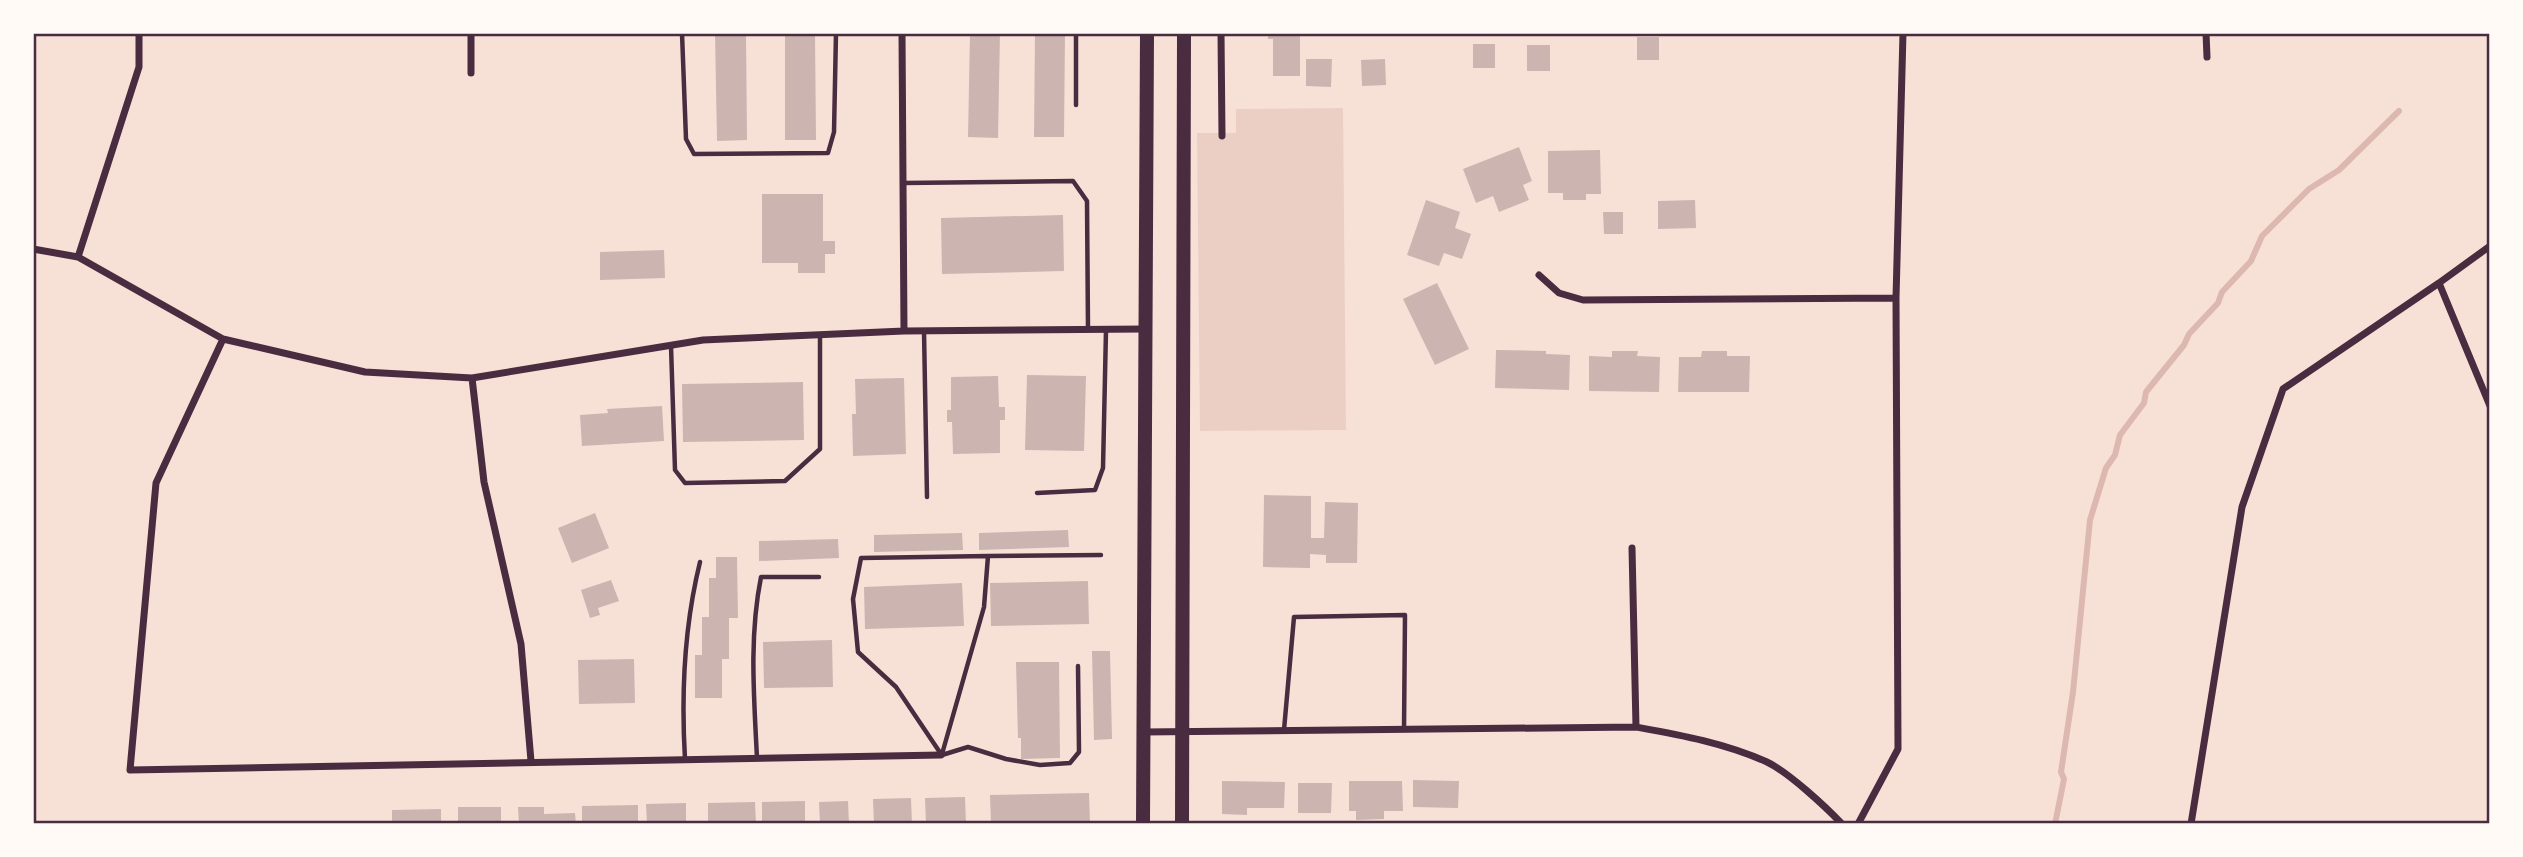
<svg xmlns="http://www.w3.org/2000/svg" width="2523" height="857" viewBox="0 0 2523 857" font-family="'Open Sans',sans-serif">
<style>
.green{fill:#ebcfc5}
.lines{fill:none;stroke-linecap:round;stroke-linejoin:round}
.stream{stroke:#dcb8b0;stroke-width:6}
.building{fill:#ccb4b1}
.service{stroke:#4a2c40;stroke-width:4.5}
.minor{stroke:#4a2c40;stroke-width:7}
.secondary{stroke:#4a2c40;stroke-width:14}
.neatline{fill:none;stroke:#4a2c40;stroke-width:2.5}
</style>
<rect width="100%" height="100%" fill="#f7e1d7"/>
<path class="green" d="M1343 108 1346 430 1200 431 1197 133H1236V109Z"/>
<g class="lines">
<path class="stream" d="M2055 824 2064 779 2061 772 2073 692 2090 520 2106 468 2115 455 2120 435 2144 403 2146 392 2184 345 2189 334 2218 303 2222 292 2251 261 2262 236 2309 189 2339 170 2399 111"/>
</g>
<path class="building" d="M715 33H746L747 140 717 141Z
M785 33H815L816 140H785Z
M970 33H1000L998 138 968 137Z
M1035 33H1065L1064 137H1034Z
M1268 33H1300V76H1273V39H1268Z
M1637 37H1659V60H1637Z
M1473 44H1495V68H1473Z
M1527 45H1550V71H1527Z
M1306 59H1332L1331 87 1306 86Z
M1385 59 1386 85 1362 86 1361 60Z
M1519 147 1532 181 1523 185 1529 200 1499 212 1493 196 1476 203 1463 169Z
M1600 150 1601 194H1586V200H1563V193H1548V151Z
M762 194H823V241H835V254H825V273H798V263H762Z
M1426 200 1460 212 1455 228 1471 234 1462 259 1444 253 1439 266 1407 255Z
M1695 200 1696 228 1658 229V201Z
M1603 212H1623V234H1604Z
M1063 215 1064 271 942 274 941 218Z
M664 250 665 278 600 280V252Z
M1437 283 1469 349 1435 365 1403 299Z
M1496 350 1546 351V354L1570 355 1569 390 1495 388Z
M1612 351H1638L1637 356 1660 357 1659 392 1589 391V356L1612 357Z
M1702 351H1727V356H1750L1749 392H1678L1679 357H1701Z
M1027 375 1086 376 1084 451 1025 450Z
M998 376 999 407H1005V420H1000V453L953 454 952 422H947V410H951V377Z
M904 378 906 454 853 456 852 414H856L855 379Z
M803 382 804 440 683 442 682 384Z
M662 406 664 441 582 446 580 415 608 413 607 409Z
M1264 495 1311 496V538H1324L1325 502 1358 503 1357 563H1326V555L1310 554V568L1263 567Z
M595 513 609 548 572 563 558 528Z
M1068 530 1069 547 979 550V533Z
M962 533 963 550 874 552V535Z
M838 539 839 558 759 561V541Z
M716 557H737L738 618H729V659H722V698H695V655H702V617H709V578H716Z
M611 580 619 601 598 608 600 615 590 618 581 590Z
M1088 581 1089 624 991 626 990 583Z
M962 583 964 626 865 629 864 587Z
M832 640 833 687 764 688 763 642Z
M1092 651H1110L1112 739 1094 740Z
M634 659 635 703 579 704 578 660Z
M1016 662H1059L1060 758 1021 759V738H1018Z
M1413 780 1459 781 1458 808 1413 807Z
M1222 781 1285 782 1284 808H1247V815L1222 814Z
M1349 781H1402L1403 811H1384V819L1356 820V811H1349Z
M1298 783H1332L1331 813H1298Z
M1089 793 1090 824H991L990 795Z
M965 797 966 824H926L925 798Z
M911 798 912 824H874L873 799Z
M805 801V824H762V802Z
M848 801 849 824H820L819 802Z
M755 802 756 824H708V803Z
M686 803V824H647L646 804Z
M638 805V824H582V806Z
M458 807H501V824H458Z
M518 807H544V814L575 813 576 824H519Z
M441 809V824H392V810Z"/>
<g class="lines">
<path class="service" d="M682 33 686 139 694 154 828 153 834 132 836 33
M1076 33V105
M903 183 1073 181 1087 201 1088 329
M924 331 927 497
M671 346 675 470 685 483 785 481 820 449V335
M1037 493 1095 490 1103 468 1106 330
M1284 730 1294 617 1405 615 1404 730
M941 754 896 687 858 652 853 599 861 558 988 556
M942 754 984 607 988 556 1101 555
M942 755 968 747 1006 759 1040 765 1070 763 1079 752 1078 666
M757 758C754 697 749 637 761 577H819
M685 759C681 692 684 627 700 562"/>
<path class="minor" d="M471 33V73
M902 33 904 331
M1221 33 1222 136
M2206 33 2207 57
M33 249 78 257 223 339 365 372 472 378 703 340 904 331 1144 329
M78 257 139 67V33
M1539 275 1559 293 1583 300 1896 298
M2439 283 2490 406
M223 339 156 483 130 770 941 755
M472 378 484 482 521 644 531 761
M1632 548 1636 727
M1143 732 1636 727C1680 735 1725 743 1767 762 1788 772 1825 806 1842 824
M1858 824 1898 749 1896 298 1903 33
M2191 824 2242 507 2283 389 2439 283 2490 246"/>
<path class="secondary" d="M1143 824 1147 33
M1182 824 1184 33"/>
</g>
<rect width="2523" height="857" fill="none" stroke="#fffaf5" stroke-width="70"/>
<rect x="35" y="35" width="2453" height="787" class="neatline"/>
</svg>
